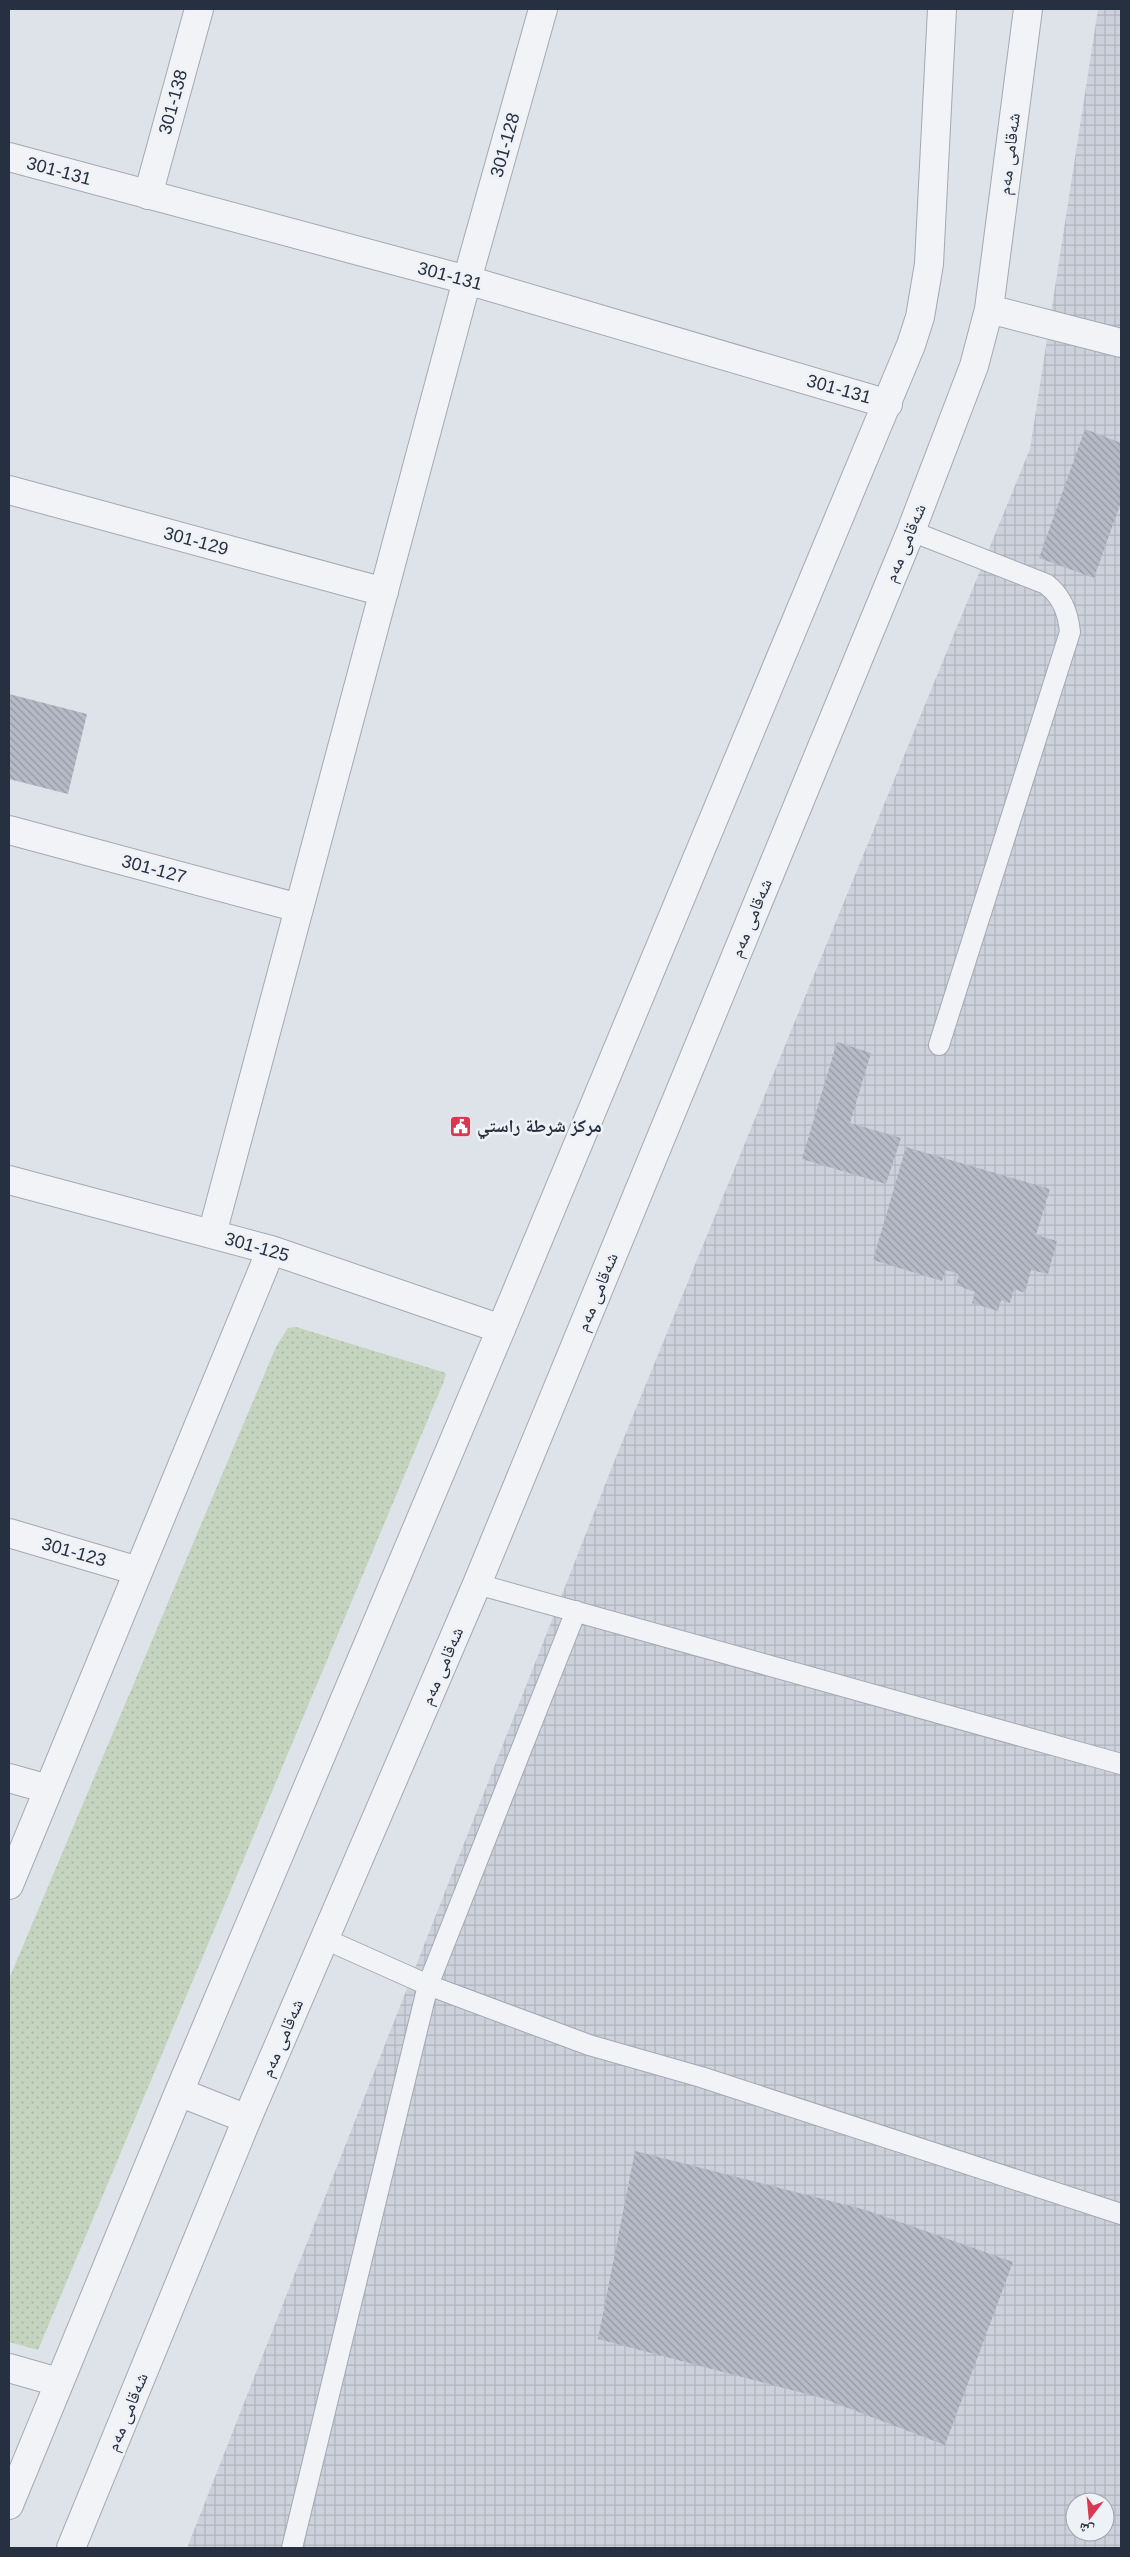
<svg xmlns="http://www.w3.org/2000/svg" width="1130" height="2557" viewBox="0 0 1130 2557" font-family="Helvetica,'Noto Naskh Arabic',sans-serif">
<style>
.industrial{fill:url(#industrial-grid);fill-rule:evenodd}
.green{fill:url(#green-dots)}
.building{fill:url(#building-back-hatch)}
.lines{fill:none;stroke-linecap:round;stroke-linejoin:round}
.service-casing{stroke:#a3a9b3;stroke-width:22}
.minor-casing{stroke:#a3a9b3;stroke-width:30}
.tertiary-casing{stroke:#a3a9b3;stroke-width:30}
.service{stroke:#f1f3f7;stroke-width:20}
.minor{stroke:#f1f3f7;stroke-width:28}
.tertiary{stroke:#f1f3f7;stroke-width:28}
.labels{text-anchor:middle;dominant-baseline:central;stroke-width:5;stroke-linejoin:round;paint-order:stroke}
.street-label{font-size:18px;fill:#263041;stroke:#eef1f6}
.poi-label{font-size:18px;font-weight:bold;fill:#263041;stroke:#eef1f6;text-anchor:start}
</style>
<defs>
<pattern id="industrial-grid" width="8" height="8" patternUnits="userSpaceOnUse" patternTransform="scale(1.25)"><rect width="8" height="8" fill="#ccd1db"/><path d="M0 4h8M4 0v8" fill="none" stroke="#afb4bd"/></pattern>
<pattern id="green-dots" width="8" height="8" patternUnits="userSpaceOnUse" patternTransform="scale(1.25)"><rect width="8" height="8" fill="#c4d4bf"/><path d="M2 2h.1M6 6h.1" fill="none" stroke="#a8b6a5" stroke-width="1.8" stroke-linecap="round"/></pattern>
<pattern id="building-back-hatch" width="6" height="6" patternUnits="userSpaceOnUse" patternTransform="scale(1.25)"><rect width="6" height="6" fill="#b5bbc6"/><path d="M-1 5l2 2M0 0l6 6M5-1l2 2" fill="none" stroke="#9398a2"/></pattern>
</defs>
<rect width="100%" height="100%" fill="#dee2e9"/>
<path class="industrial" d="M1098 9H1121V2548H187L616 1457 1030 449ZM1075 2502H1105V2532H1075Z"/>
<path class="green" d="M296 1327 446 1373 444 1381 38 2350 9 2342V1979L276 1347 288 1328Z"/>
<path class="building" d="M1085 429 1121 443V502L1094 578 1039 558Z
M9 694 87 714 68 794 9 779Z
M837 1042 871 1053 850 1123 901 1138 886 1184 802 1159Z
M906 1147 1050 1189 1036 1235 1057 1241 1048 1274 1031 1270 1025 1293 1014 1289 1010 1303 1001 1300 998 1311 972 1303 975 1292 956 1285 959 1274 946 1270 942 1281 873 1260Z
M635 2151 866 2210 1013 2262 945 2445 822 2398 598 2339Z"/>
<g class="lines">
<defs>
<path id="service" d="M911 531 1046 584C1062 596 1068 612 1070 632L939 1045
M477 1584 1121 1764
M325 1939 428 1985 589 2045 701 2077 1121 2214
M292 2548 428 1985 576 1611"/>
<path id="minor" d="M9 157 467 280 888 404
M148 195 199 9
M9 490 384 592
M9 830 299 908
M9 1180 271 1250 501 1329
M212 1234 467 280 543 9
M9 1533 138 1571
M9 1778 48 1789
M9 1885 271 1250
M9 2368 58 2382"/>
<path id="tertiary" d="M989 309 1121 343
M179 2092 247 2119
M9 2505 179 2092 501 1329 911 345 920 317 929 264 942 9
M71 2548 247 2119 477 1584 911 531 974 366 989 309 1028 9"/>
</defs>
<use href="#service" class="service-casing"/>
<use href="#minor" class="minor-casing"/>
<use href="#tertiary" class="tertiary-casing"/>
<use href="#service" class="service"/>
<use href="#minor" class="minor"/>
<use href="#tertiary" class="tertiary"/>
</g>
<defs>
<symbol id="civic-square" viewBox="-11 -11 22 22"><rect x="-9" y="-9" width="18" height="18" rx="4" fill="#d93950" stroke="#eef1f6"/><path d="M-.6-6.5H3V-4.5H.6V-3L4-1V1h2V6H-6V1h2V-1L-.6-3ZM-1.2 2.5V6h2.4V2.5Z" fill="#fff"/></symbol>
</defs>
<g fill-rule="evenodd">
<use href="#civic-square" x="448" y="1114" width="25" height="25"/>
</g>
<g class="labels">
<g class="street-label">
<text transform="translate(173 102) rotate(-75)">301-138</text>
<text transform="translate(505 145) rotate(-74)">301-128</text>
<text transform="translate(1009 154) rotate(-83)">شەقامی مەم</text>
<text transform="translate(59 171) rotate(15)">301-131</text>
<text transform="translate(450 276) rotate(15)">301-131</text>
<text transform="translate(839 389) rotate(16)">301-131</text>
<text transform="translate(196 541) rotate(15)">301-129</text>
<text transform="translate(905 543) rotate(-68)">شەقامی مەم</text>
<text transform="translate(154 869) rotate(15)">301-127</text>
<text transform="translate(751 918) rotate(-68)">شەقامی مەم</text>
<text transform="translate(257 1247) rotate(16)">301-125</text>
<text transform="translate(597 1292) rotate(-68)">شەقامی مەم</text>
<text transform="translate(74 1552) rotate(16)">301-123</text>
<text transform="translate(442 1666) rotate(-67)">شەقامی مەم</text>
<text transform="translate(282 2038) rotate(-67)">شەقامی مەم</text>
<text transform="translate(127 2412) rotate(-68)">شەقامی مەم</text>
</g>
<g class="poi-label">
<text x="477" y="1126">مركز شرطة راستي</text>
</g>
</g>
<rect width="1130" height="2557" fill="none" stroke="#263041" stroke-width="20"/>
<g transform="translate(1090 2517) rotate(196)"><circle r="24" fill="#eef1f6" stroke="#9ea4ae"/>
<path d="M0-4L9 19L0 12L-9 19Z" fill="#d93950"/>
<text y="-8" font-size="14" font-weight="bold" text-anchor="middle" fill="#263041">ش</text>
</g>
</svg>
